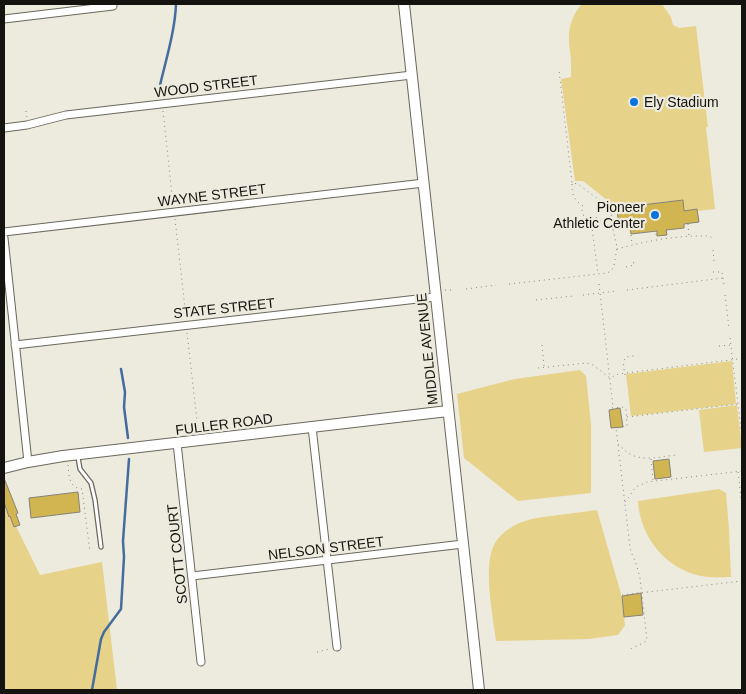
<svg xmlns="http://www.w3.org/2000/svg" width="746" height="694" viewBox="0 0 746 694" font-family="Arial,sans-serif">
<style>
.green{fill:#e7d28a}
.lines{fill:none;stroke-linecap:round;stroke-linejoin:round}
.stream{stroke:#446c9c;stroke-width:2.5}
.building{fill:#d1b551;stroke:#868378}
.lane-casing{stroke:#6a675d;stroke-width:5.5}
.street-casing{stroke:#6a675d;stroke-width:9}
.secondary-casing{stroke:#6a675d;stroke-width:12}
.path{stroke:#8a877f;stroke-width:1;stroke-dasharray:1 4;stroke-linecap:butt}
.lane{stroke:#fff;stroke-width:3}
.street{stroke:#fff;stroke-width:7}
.secondary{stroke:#fff;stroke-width:10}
.poi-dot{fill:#0674dc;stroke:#edeade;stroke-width:2}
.labels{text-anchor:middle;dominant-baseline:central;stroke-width:4.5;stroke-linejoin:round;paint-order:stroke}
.street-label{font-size:14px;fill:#14130f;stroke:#edeade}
.poi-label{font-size:14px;fill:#14130f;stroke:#edeade;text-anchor:start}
</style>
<rect width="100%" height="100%" fill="#edeade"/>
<path class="green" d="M582 4H662L671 17 673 25 679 28 696 26 708 127H706L715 209 697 211V209L684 217 682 200 617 208 583 181H575L561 79 571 77C571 72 571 67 571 61 571 55 569 48 569 41 568 27 573 14 582 4Z
M732 361 736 404 631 416 626 374Z
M580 370 586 376 591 424V493L518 501 464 458 457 394 515 379Z
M737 405 742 448 704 452 699 410Z
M719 489 726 493 729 529 731 577C724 577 716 578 708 577 669 573 640 539 638 501Z
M4 502 40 575 102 562 117 690H4Z
M597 510 621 594 625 625 618 635 589 639 496 641C493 615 482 566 495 543 501 533 514 524 525 521 534 518 543 517 551 516 567 514 582 512 597 510Z"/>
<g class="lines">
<path class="stream" d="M158 94C164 66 175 33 176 4
M121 369 125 392 124 407 128 438
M92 690 101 639 104 632 121 609 124 557 123 541 129 459"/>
</g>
<path class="building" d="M683 200 684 211 697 209 699 222 684 224V228L666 230 667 235 657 236V231L631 234 630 228 619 229 617 208Z
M620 408 623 427 611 428 609 410Z
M669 459 671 477 655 479 653 461Z
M4 478 18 513 16 514 20 525 14 527 10 516 9 517 4 502Z
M78 492 80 512 31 518 29 498Z
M641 593 643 615 624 617 622 596Z"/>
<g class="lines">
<defs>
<path id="lane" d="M78 457 80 469 91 483 95 500 101 547"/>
<path id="street" d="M4 19 113 6
M4 128 27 125 66 115 412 75
M4 232 424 183
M4 238 28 462
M15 345 435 297
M312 427 337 647
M177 443 201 662
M192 576 463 544"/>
<path id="secondary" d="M404 4 479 690
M4 468 28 462 63 456 448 411"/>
</defs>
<use href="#lane" class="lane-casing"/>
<use href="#street" class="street-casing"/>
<use href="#secondary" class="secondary-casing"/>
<path class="path" d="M26 111 27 118
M163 111 173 204
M572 184C572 195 574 200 583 206L582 210 584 217C588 220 591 220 596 218L613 229
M596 218 600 202
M175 219 186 317
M591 220 598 274
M688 224 689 236
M656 234 657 239
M631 235 632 244
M617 249C646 241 678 235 709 236L711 237 713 240
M713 250 714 262
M626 267 634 265 633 259
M713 272H722L724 285
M509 284 607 273 611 271 614 266 617 247 613 229 611 209 578 184 572 183 559 70
M599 284 613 407
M466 289 496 285
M445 290H454
M627 290 723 278
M583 295 617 291
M725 295 729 328
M536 300 573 296
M187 333 198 429
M730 338 742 437
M542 345 544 366
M719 346 730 345
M538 368 587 363 593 365 610 378 618 374 738 359
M625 375C624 369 622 362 626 357L634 356
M612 408 622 407 626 409 627 426 616 428 630 547 631 552 636 563 640 578 647 640C644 644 634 646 629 650
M627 417 738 404
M618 444C622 447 626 452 630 454 644 462 663 456 677 455
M651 459 653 480
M68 465C69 476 69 488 82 489L90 552
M738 472 742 506
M625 502 636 487 647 482 742 471
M622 595 742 581
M317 652 329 649"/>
<use href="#lane" class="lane"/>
<use href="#street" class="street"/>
<use href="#secondary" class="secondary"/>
</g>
<g class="poi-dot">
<circle cx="634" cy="102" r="5"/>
<circle cx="655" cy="215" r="5"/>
</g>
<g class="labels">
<g class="street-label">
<text transform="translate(206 86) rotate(-7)">WOOD STREET</text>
<text transform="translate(212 195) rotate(-7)">WAYNE STREET</text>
<text transform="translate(224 308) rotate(-6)">STATE STREET</text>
<text transform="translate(427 349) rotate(-96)">MIDDLE AVENUE</text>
<text transform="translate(224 424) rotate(-7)">FULLER ROAD</text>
<text transform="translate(326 548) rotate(-7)">NELSON STREET</text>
<text transform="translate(177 554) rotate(-96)">SCOTT COURT</text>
</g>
<g class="poi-label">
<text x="644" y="102">Ely Stadium</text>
<text x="645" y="207" text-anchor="end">Pioneer<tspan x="645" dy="16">Athletic Center</tspan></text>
</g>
</g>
<rect width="746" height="694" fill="none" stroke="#14130f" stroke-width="10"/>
</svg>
